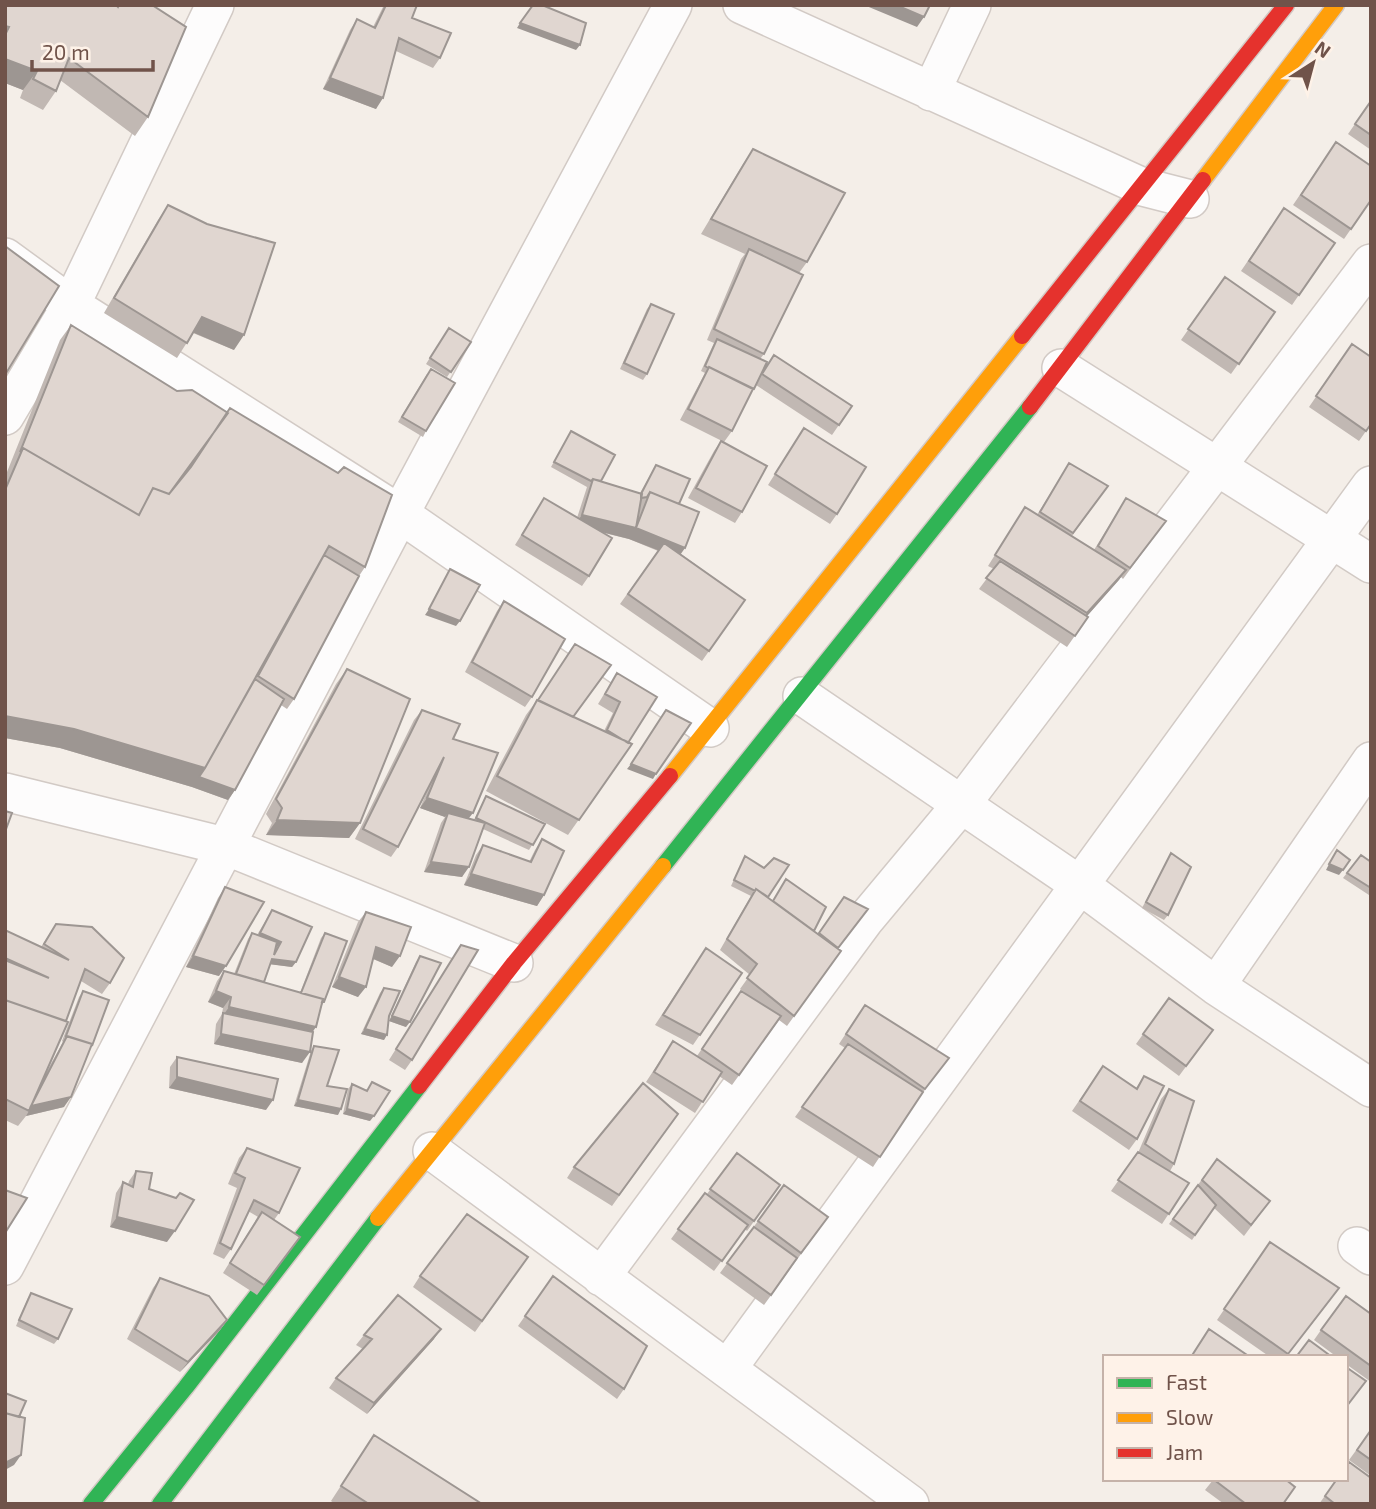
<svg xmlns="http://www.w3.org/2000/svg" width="1376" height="1509" viewBox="0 0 1376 1509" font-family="'Exo 2',sans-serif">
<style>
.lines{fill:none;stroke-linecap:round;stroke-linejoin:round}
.street-casing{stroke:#d2cac5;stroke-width:40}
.fast-casing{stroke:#d3c9c4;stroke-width:19}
.slow-casing{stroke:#d3c9c4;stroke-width:19}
.jam-casing{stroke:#d3c9c4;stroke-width:19}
.street{stroke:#fdfcfc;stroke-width:37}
.fast{stroke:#30b455;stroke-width:16}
.slow{stroke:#ff9f0a;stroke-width:16}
.jam{stroke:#e5322d;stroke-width:16}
.wall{fill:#c1b8b3;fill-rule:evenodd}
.shaded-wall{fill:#9d9692}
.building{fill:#e0d6d0;stroke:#9d9692;stroke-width:2}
</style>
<rect width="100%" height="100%" fill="#f4eee8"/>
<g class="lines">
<defs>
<path id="street" d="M742 5 1143 187 1190 199
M931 92 972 5
M5 257 71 305 400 514 710 728
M1061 368 1371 564
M5 416 71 305 215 5
M802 696 1080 885 1216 986 1371 1088
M5 792 228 847 514 963
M1216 986 1371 761
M432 1151 910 1504
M1357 1246 1371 1256
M5 1266 400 514 673 5
M601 1277 864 921 960 806 1371 263
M728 1368 1371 485"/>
<path id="fast" d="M663 866 1030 407
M91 1504 186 1387 419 1086
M160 1504 378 1218"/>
<path id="slow" d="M1203 180 1336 5
M670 776 1022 336
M378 1218 663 866"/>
<path id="jam" d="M1022 336 1286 5
M1030 407 1203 180
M419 1086 514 963 670 776"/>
</defs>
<use href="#street" class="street-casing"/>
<use href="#fast" class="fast-casing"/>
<use href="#slow" class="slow-casing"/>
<use href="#jam" class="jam-casing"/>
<use href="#street" class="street"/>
<use href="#fast" class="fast"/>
<use href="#slow" class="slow"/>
<use href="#jam" class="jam"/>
</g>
<path class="wall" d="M5 5 148 117 135 136 60 80 56 91 43 110 20 98 23 90 5 83Z
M384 5H417L412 18 440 58 433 68 396 51 376 109 323 89 350 30 357 19 373 27Z
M1371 101V150L1348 134Z
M1336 142 1371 200 1344 239 1293 205Z
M753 149 807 262 799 273 764 354 760 359 761 374 774 355 852 406 832 435 756 385 750 394 732 431 724 442 680 420 705 373 701 371 714 343 707 340 741 259 745 254 701 234 743 164Z
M168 205 234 350 193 333 177 358 104 313 158 220Z
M1284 208 1335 243 1292 305 1241 271Z
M1225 277 1275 312 1231 374 1181 340Z
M651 304 647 374 643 380 620 369 647 309Z
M71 325 177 391 192 390 228 413 230 408 338 473 344 467 392 495 365 567 359 576 294 699 287 709 281 705 235 790 228 800 192 787 60 748 5 738V477L60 340ZM217 428 188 470 172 489Z
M449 328 471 342 447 377 426 364Z
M1352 344 1371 424 1359 441 1309 407Z
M427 374 426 431 423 437 398 422Z
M804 428 837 514 830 524 768 485Z
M571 431 601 481 640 493 656 465 679 504 681 554 745 600 702 661 620 604 658 551 629 539 600 532 589 576 582 586 515 545 544 498 577 518 587 487 551 467Z
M721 441 742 512 735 523 688 498 714 451Z
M1069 463 1108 486 1072 536 1094 550 1126 498 1166 521 1123 579 1121 577 1087 616 1088 617 1067 647 979 589 994 569 988 566 1025 507 1037 515Z
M504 601 532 697 525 707 465 672 497 611Z
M347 669 360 823 349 838 266 835 272 823 266 814 336 684Z
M617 673 628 743 632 744 568 835 486 791 526 715 537 700 604 731 613 713 598 704Z
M422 710 453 739 469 818 474 820 486 796 545 824 529 850 483 829 462 877 424 872 441 823 445 817 420 808 429 787 398 847 391 857 355 839 414 720Z
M542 839 544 895 537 906 464 885 476 855 483 845 529 862 535 850Z
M1171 853 1168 915 1164 920 1142 908Z
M1361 855 1371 862V892L1369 895 1343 878Z
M745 856 768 897 818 934 844 897 838 949 841 951 787 1026 779 1020 732 1085 719 1076 695 1113 646 1082 673 1041 697 1056 741 991 750 997 740 989 750 975 720 950 751 896 731 886 742 862Z
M225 887 219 976 186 967 218 898Z
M272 910 296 962 292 967 270 964 264 982 300 993 321 938 325 933 324 1002 322 1005 302 1063 214 1044 216 1024 222 1014 223 1008 208 1002 217 981 224 971 234 974 248 939 252 933 257 935Z
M366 912 392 967 373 959 358 997 332 987 358 922Z
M56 924 110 983 102 994 81 981 43 1078 63 1042 62 1041 79 997 83 991 64 1107 26 1116 18 1126 5 1120V930L41 947Z
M461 945 412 1060 405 1070 389 1060Z
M706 948 742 973 693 1045 655 1025Z
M420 956 406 1027 389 1021 416 962Z
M384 988 389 1016 384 1040 361 1034 380 993Z
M1169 998 1213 1030 1179 1076 1136 1044Z
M858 1015 949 1058 918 1099 873 1167 795 1117 845 1048 839 1044Z
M314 1046 327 1086 338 1115 294 1106 311 1051Z
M177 1057 266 1110 169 1088 170 1067Z
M1103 1066 1136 1088 1144 1076 1137 1139 1129 1150 1072 1111Z
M352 1084 370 1121 343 1114 348 1089Z
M1169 1089 1174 1164 1170 1171 1189 1183 1162 1224 1111 1191 1138 1153 1161 1099Z
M678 1114 612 1206 567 1178 574 1167Z
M247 1148 279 1213 274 1220 300 1237 257 1295 223 1273 258 1217 248 1211 231 1249 224 1259 213 1254 237 1188 228 1184 239 1158Z
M737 1153 780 1185 747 1231 745 1229 714 1271 671 1239 705 1193 707 1194Z
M1217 1159 1270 1201 1244 1236 1214 1208 1192 1240 1169 1224Z
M136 1171 149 1189 167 1242 110 1227 116 1193 123 1182 128 1185 129 1181Z
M828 1217 764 1305 720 1273 758 1221Z
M1270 1242 1332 1298 1286 1357H1270L1217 1320Z
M528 1257 475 1332 413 1287 420 1276Z
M553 1276 624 1389 617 1399 518 1326Z
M160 1278 227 1320 220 1330 180 1372 127 1339 153 1288Z
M31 1293 58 1339 54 1344 16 1326 28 1298Z
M1371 1314V1382L1346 1364V1357H1337L1314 1340 1321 1330Z
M364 1335 434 1339 367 1414 329 1388 336 1378 363 1349 356 1345Z
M1371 1430V1476L1349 1460Z
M374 1435 482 1504H335L331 1501Z
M1337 1479 1371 1504H1319Z
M1213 1480 1283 1504H1224L1205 1490Z"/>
<path class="shaded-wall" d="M864 5H896L924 17 917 27Z
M520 23 580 45 576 50 517 28Z
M5 59 37 71 23 90 5 83Z
M330 78 383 98 376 109 323 89Z
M202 317 244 335 234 350 192 332Z
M582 515 636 528 685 548 678 558 629 539 574 525Z
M1126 570 1119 580 1080 624 1087 613Z
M429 609 460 621 456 626 425 615Z
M5 716 74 729 205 768 235 790 228 800 192 787 60 748 5 738Z
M631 764 656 774 653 779 627 769Z
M427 798 473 813 465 823 448 813 445 817 420 808Z
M277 820 360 823 349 838 266 835Z
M431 862 469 867 462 877 424 872Z
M1329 864 1343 870 1339 875 1326 870Z
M471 874 544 895 537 906 464 885Z
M260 933 281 942 277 947 256 938Z
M376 947 400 956 392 967 369 957Z
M193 956 226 966 219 976 186 967Z
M272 959 296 962 292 967 268 964Z
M339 977 366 987 358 997 332 987Z
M216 991 231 997 223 1008 208 1002Z
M229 1007 316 1027 309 1037 222 1017Z
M392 1016 410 1022 406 1027 389 1021Z
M365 1029 387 1035 384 1040 361 1034Z
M221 1034 310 1052 302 1063 214 1044Z
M177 1077 273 1100 266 1110 169 1088Z
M71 1097 64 1107 26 1116 29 1111 30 1106Z
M298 1100 341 1109 338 1115 294 1106Z
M347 1109 374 1116 370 1121 343 1114Z
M117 1217 175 1231 167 1242 110 1227Z
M227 1320 220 1330 180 1372 188 1362Z
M441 1329 434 1339 367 1414 374 1403Z
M21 1455 14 1465 5 1470V1463Z"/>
<path class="building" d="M5 5H116L118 7 119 5H152L186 27 148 117 69 58 56 91 33 79 37 71 5 59V35L9 27 5 26Z
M386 5H417L412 18 451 33 440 58 399 38 383 98 330 78 357 19 375 28Z
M533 5H542L586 23 580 45 520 23Z
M896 5H930L924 17Z
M1371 101V135L1355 124Z
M1336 142 1371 166V200L1351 229 1301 195Z
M753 149 845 193 807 262 711 219Z
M168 205 207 224 275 243 244 335 202 317 187 343 114 298Z
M1284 208 1335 243 1299 295 1249 261Z
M5 246 59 286 5 375Z
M749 249 803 275 764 354 714 329Z
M1225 277 1275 312 1239 364 1188 329Z
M651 304 674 314 647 374 624 363Z
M71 325 177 391 192 390 228 413 169 494 153 488 139 515 23 448 20 452Z
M449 328 471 342 451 372 430 358Z
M717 339 767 362 754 389 709 367 708 368 705 366Z
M1352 344 1371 357V424L1366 431 1316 396Z
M774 355 852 406 839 425 762 374Z
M709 367 753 389 732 431 688 409Z
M431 369 455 383 426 431 402 417Z
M230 408 338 473 344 467 392 495 365 567 329 546 205 768 74 729 5 716V490L23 448 139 515 153 488 169 494 191 467Z
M804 428 866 467 837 514 775 474Z
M571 431 615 455 601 481 593 479 591 481 554 462Z
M721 441 767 466 742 512 696 488Z
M1069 463 1108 486 1073 533 1040 512Z
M656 465 690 479 679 504 650 492 647 497 641 498V494Z
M593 479 642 494 636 528 650 492 699 512 685 548 636 528 582 515Z
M544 498 612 538 589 576 522 535Z
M1126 498 1166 521 1130 568 1098 546Z
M1025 507 1126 570 1087 613 995 555Z
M664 543 745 600 709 651 628 594Z
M324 555 359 576 294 699 258 676Z
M1000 561 1088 617 1075 636 986 578Z
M450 569 480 585 460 621 429 609Z
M504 601 565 639 532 697 472 662Z
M575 644 611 665 573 717 538 700Z
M347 669 410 699 360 823 277 820 282 808 276 799Z
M617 673 657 697 628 743 607 730 620 702 605 694Z
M255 679 284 699 235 790 199 777 205 768Z
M537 700 632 744 579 820 497 776Z
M422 710 460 724 453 739 498 753 473 813 427 798 444 757 398 847 363 829Z
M666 710 691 723 656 774 631 764Z
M486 796 545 824 533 845 476 818Z
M5 811 12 813 5 832Z
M448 813 485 823 469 867 431 862Z
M542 839 564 851 544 895 471 874 483 845 531 862Z
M1337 850 1350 860 1343 870 1329 864Z
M1171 853 1191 867 1168 915 1146 902Z
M1361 855 1371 862V888L1347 873Z
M745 856 764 868 774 858 789 865 768 897 756 889 755 891 734 880Z
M786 879 826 907 814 931 773 901Z
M225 887 264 902 226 966 193 956Z
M756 889 841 951 794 1016 747 978 757 964 727 939Z
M844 897 868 909 838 948 819 933Z
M272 910 312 927 296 962 272 959 264 982 236 974 252 933 277 942 274 955 281 942 260 933Z
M366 912 411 927 400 956 376 947 366 987 339 977Z
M56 924 92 927 124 958 110 983 85 969 66 1021 5 1000V960L49 978 5 958V930L69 960 44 944Z
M325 933 347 941 324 1002H322L323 999 301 993Z
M461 945 478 950 412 1060 396 1049Z
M706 948 742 973 700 1035 663 1015Z
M420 956 441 963 410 1022 392 1016Z
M224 971 323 999 316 1027 229 1007 231 997 216 991Z
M384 988 400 991 389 1016 387 1035 365 1029Z
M83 991 109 1000 92 1046V1044L66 1036Z
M741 991 781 1016 739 1075 702 1049Z
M1169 998 1213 1030 1186 1066 1143 1034Z
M5 1000 68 1022 29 1111 5 1099Z
M865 1005 949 1058 925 1089 846 1034Z
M223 1013 313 1032 310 1052 221 1034Z
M67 1036 92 1044 71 1097 31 1106Z
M673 1041 722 1072 703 1102 654 1072Z
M848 1044 923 1092 880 1157 802 1107Z
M314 1046 339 1050 327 1086 347 1089 341 1109 298 1100Z
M177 1057 278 1079 273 1100 177 1077Z
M1103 1066 1137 1089 1144 1076 1164 1086 1137 1139 1080 1101Z
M372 1082 390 1091 374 1116 347 1109 352 1084 367 1091Z
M643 1083 678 1114 619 1195 574 1167Z
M1169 1089 1194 1101 1174 1164 1145 1144Z
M247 1148 300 1168 279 1213 254 1200 231 1249 220 1243 245 1178 235 1173Z
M1138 1152 1189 1183 1169 1214 1118 1180Z
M737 1153 780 1185 754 1221 710 1189Z
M1217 1159 1270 1201 1251 1225 1202 1180Z
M136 1171 152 1173 149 1189 176 1198 180 1193 194 1200 175 1231 117 1217 123 1182 133 1187Z
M784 1185 828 1217 801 1253 758 1221Z
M1198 1185 1216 1205 1195 1235 1173 1219Z
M5 1190 27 1198 5 1233Z
M705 1193 748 1225 722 1261 678 1229Z
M262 1212 300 1237 264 1285 230 1263Z
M467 1214 528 1257 482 1321 420 1276Z
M754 1227 797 1258 771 1295 727 1263Z
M1270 1242 1339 1288 1288 1354 1224 1309Z
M553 1276 647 1346 624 1389 525 1316Z
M160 1278 209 1296 227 1320 188 1362 135 1329Z
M31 1293 72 1309 58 1339 19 1320Z
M398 1295 441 1329 374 1403 336 1378 372 1339 364 1335Z
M1346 1296 1371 1314V1366L1321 1330Z
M1209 1329 1250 1357H1191Z
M1309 1340 1332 1357H1296Z
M1346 1367 1366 1381 1346 1407Z
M5 1393 26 1401 19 1417 5 1413Z
M5 1413 25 1418 21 1455 5 1463Z
M1371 1430V1460L1357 1450Z
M374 1435 482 1504H369L341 1486Z
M1349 1462 1371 1478V1504H1335L1325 1496 1337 1479H1346V1466Z
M1213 1479H1285L1295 1487 1283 1504H1246Z"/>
<rect width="1376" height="1509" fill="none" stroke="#70534a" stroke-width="14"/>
<rect x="1103" y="1355" width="245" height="126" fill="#fef2e8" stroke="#c5b2a9" stroke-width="2"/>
<rect x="1117" y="1378" width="35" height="10" fill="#30b455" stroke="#c5b2a9" stroke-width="2"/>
<text x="1166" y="1390" font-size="21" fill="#70534a">Fast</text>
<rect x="1117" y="1413" width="35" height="10" fill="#ff9f0a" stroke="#c5b2a9" stroke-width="2"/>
<text x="1166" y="1425" font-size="21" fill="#70534a">Slow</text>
<rect x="1117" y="1448" width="35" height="10" fill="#e5322d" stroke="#c5b2a9" stroke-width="2"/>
<text x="1166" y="1460" font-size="21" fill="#70534a">Jam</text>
<g transform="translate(1313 63) rotate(36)" stroke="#fef2e8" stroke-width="5" paint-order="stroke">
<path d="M0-5L12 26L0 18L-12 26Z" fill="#70534a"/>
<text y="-10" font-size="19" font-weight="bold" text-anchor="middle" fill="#70534a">N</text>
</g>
<path d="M32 60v10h121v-10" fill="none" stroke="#70534a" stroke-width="3.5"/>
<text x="42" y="60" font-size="21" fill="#70534a" stroke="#fef2e8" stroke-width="5" paint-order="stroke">20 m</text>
</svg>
